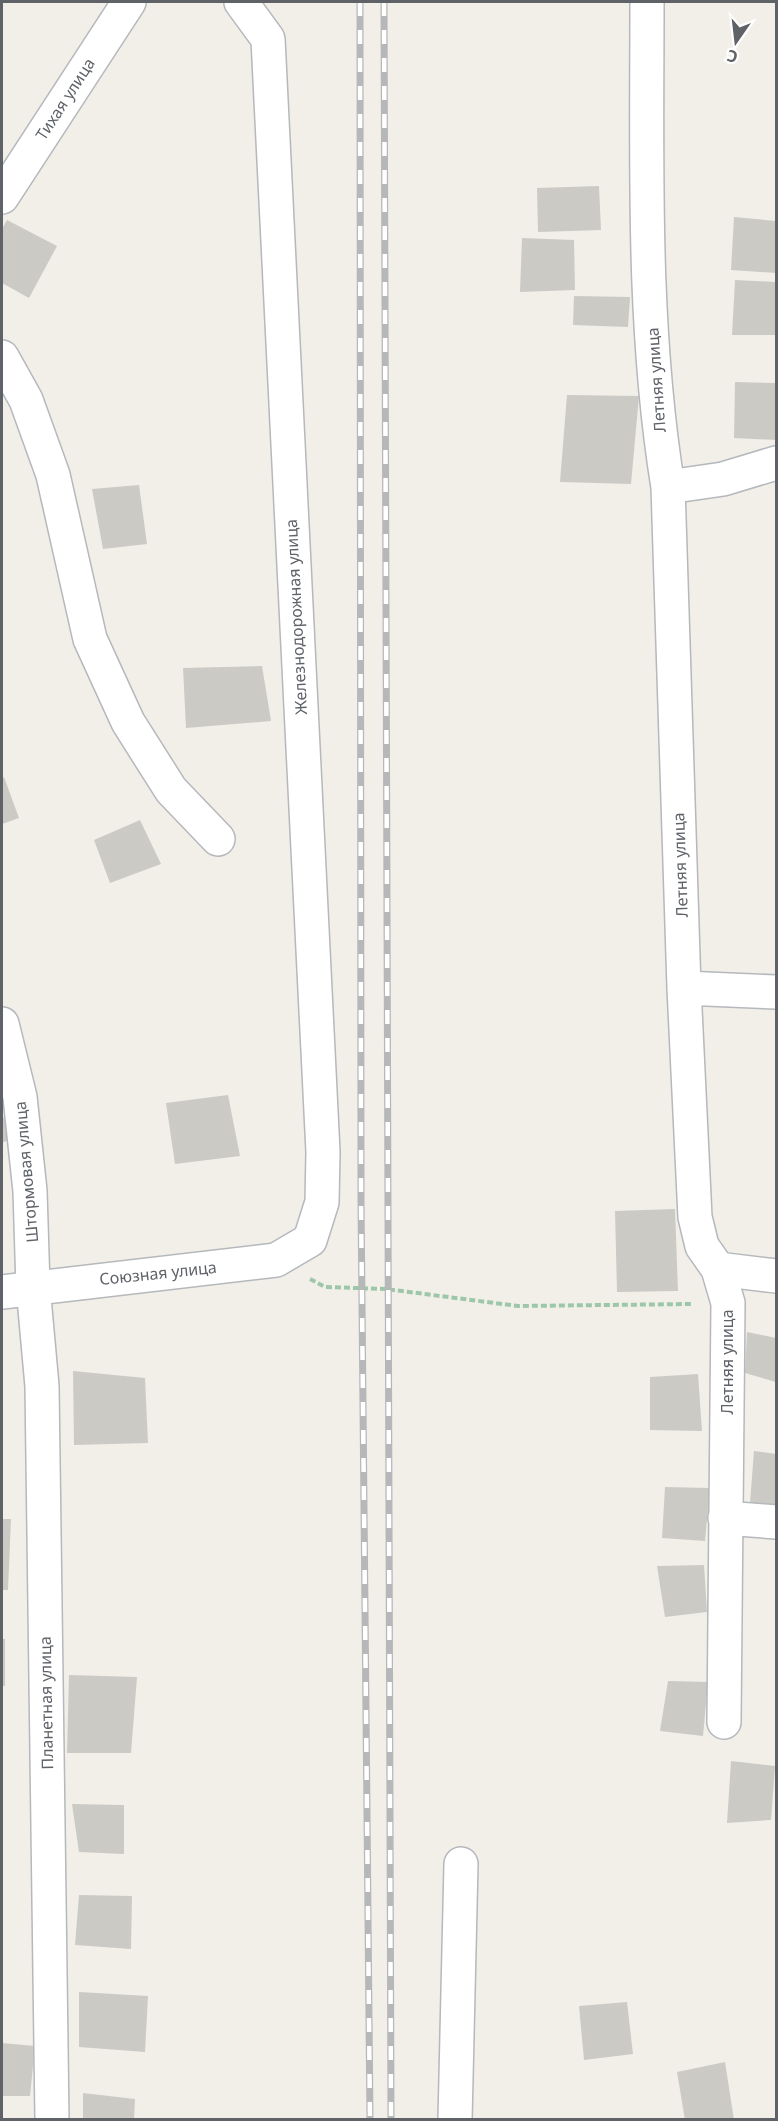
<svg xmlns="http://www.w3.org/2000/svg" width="778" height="2121" viewBox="0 0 778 2121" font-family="'Noto Sans',sans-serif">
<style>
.building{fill:#cccac5}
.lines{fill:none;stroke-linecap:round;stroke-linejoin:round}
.minor-casing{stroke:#b5b8bc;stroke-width:36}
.path{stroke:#9cc7a9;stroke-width:4;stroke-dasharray:6 3;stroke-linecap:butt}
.minor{stroke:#fff;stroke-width:33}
.rail-casing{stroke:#b6b7b8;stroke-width:7}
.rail{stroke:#fff;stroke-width:4.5;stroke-dasharray:14;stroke-linecap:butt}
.labels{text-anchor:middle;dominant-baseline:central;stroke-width:6;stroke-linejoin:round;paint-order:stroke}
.street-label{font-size:16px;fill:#5f6368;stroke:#fff}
</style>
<rect width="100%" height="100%" fill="#f1efe8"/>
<path class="building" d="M599 186 601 230 538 232 537 188Z
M734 217 776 221V273L731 270Z
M7 220 57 246 29 298 2 283V229Z
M522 238 574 240 575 290 520 292Z
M735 280 776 282V335H732Z
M574 296 630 297 628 327 573 325Z
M735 382 776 383V440L734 438Z
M567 395 639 396 631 484 560 482Z
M139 485 147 544 103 549 92 489Z
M262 666 271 721 186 728 183 668Z
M4 777 19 818 2 824V778Z
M140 820 161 864 110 883 94 840Z
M228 1095 240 1156 175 1164 166 1103Z
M2 1114 13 1138 2 1143Z
M675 1209 678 1291 617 1292 615 1211Z
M747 1332 776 1338V1382L745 1373Z
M73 1371 145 1378 148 1443 74 1445Z
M698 1374 702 1431 650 1430V1377Z
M754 1451 776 1454V1505L750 1503Z
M665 1487 710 1488 705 1541 662 1538Z
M2 1519H11L8 1590H2Z
M704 1565 707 1612 665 1617 657 1566Z
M2 1639H5V1686H2Z
M69 1675 137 1677 131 1753H67Z
M668 1681 708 1682 703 1736 660 1731Z
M731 1761 775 1766 771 1820 727 1823Z
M72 1804 124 1805V1854L79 1852Z
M79 1895 132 1896 131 1949 75 1945Z
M79 1992 148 1996 145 2052 79 2047Z
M627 2002 633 2054 584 2060 579 2006Z
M2 2043 35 2046 30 2096H2Z
M725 2062 734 2120H685L677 2072Z
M83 2093 135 2099 134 2120H83Z"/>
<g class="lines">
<defs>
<path id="minor" d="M647 2C647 163 642 327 668 487L684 988 695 1217 702 1246 718 1269 728 1303 724 1722
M2 197 129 2
M2 357 26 400 53 475 90 639 128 722 171 790 218 839
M668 487 723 479 776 463
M684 988 776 992
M2 1024 20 1097 30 1191 33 1287 42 1386 52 2120
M718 1269 776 1276
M2 1292 276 1260 310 1240 322 1202 323 1152 268 39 241 2
M725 1518 776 1522
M455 2120 461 1864"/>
</defs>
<use href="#minor" class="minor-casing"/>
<path class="path" d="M310 1279 325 1287 386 1289 518 1306 692 1304"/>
<use href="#minor" class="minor"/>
<defs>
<path id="rail" d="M360 2 361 1201 370 2120
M384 2 391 2120"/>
</defs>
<use href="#rail" class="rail-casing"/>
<use href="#rail" class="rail"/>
</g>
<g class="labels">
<g class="street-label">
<text transform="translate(65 99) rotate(-57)">Тихая улица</text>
<text transform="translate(656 380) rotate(-94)">Летняя улица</text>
<text transform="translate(296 617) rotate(-93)">Железнодорожная улица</text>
<text transform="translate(680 865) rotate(-92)">Летняя улица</text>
<text transform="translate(26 1172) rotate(-95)">Штормовая улица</text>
<text transform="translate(158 1273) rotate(-6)">Союзная улица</text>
<text transform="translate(727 1362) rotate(-90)">Летняя улица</text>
<text transform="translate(46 1703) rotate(-91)">Планетная улица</text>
</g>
</g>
<rect width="778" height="2121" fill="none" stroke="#5f6368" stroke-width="6"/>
<g transform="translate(736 42) rotate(194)" stroke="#ffffff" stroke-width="4.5" paint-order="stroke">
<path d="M0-4.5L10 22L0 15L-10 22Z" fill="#5f6368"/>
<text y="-9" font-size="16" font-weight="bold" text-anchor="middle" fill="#5f6368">С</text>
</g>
</svg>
